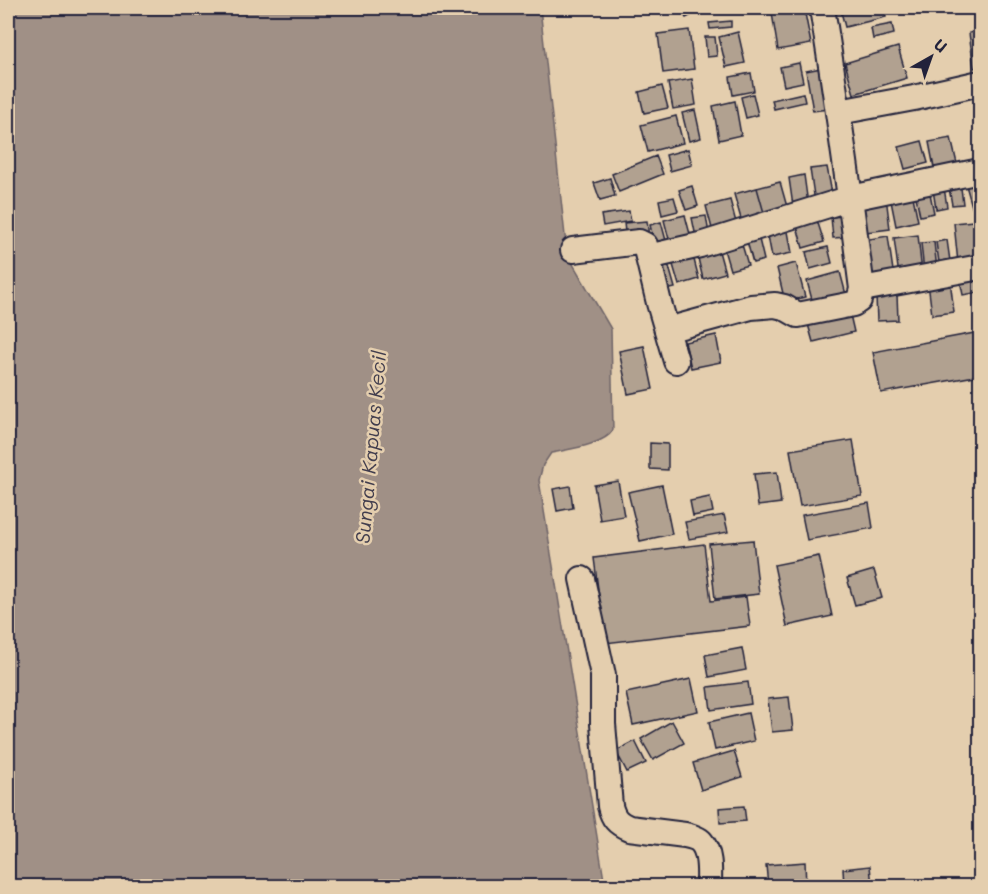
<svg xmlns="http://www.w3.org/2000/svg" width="988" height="894" viewBox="0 0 988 894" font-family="Mali,sans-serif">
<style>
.water{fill:#a09086;stroke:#6e6468;stroke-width:1.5}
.building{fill:#b1a190;stroke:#22223b;stroke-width:1.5}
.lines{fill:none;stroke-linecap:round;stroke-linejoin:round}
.street-casing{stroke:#22223b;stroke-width:28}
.street{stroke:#e4ceae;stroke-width:24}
.labels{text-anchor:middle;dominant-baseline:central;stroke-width:5;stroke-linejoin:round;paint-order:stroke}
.water-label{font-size:20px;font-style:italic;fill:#423e4e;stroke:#e4ceae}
</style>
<rect width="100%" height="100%" fill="#e4ceae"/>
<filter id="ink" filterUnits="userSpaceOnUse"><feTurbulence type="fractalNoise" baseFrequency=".0167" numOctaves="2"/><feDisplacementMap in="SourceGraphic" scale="12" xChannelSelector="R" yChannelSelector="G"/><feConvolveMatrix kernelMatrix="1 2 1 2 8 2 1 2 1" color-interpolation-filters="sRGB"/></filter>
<g filter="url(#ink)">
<path class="water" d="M8 8H540L567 254 611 329 613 430C604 445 569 449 551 453L543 465 539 480 605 886H8Z"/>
<path class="building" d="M680 8H705L686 18Z
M804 8 811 44 778 50 772 13Z
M840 8H884L886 17 845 27Z
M731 21V27L710 29 709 23Z
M892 24 894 34 873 39 871 28Z
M689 30 694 69 663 73 658 34Z
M980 31V67L974 68 969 33Z
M738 32 745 63 726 67 719 37Z
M705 37H715L717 56 707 57Z
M898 47 907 78 854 94 845 63Z
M799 63 803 82 784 86 780 67Z
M821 68 828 109 813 111 806 71Z
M751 73 754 91 733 95 730 77Z
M692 79 696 105 673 109 668 83Z
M662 86 668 108 644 113 639 92Z
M803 93 805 102 774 109 772 100Z
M753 94 758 115 746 118 741 97Z
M735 101 741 135 719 140 713 106Z
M695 110 701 138 689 141 682 113Z
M676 116 683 143 648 152 641 125Z
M951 138 958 168 935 173 929 142Z
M922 141 928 163 905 169 899 147Z
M688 149 692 165 670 171 666 155Z
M656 156 663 174 619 192 612 174Z
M827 167 833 199 815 202 810 169Z
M980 174V208L973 210 964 178Z
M804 175 808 204 793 206 789 178Z
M610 178 615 196 600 200 594 183Z
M960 180 963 204 952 205 948 182Z
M943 181 947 207 936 209 932 183Z
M780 182 789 214 766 220 757 188Z
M928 184 934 213 920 216 914 187Z
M692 186 698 206 686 210 679 190Z
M911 187 918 221 896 226 889 191Z
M757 188 766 220 743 226 734 194Z
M674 197 678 211 662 215 659 200Z
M886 197 890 229 858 233 854 201Z
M730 200 738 230 714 236 706 206Z
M629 211 631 221 603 226 601 215Z
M685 215 692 242 671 247 664 220Z
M706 216 710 240 697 242 692 218Z
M847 216 849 237 833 238 831 217Z
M816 217 824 242 803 248 796 223Z
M647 221 649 238 626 241 624 223Z
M786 221 792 253 772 257 766 225Z
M973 221 978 261 958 263 954 223Z
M661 222 668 248 656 251 650 225Z
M757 231 764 260 753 263 745 234Z
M918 235 922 273 899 276 894 238Z
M888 236 893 271 869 275 863 240Z
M947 240 950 261 939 262 936 242Z
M741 241 748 265 730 270 723 246Z
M934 242 937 270 924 272 921 243Z
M717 244 725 273 703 279 696 250Z
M828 247 832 263 810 269 806 252Z
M692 252 699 279 679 285 671 258Z
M666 256 675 288 657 292 649 260Z
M796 263 805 297 785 302 777 268Z
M840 272 848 302 815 311 807 281Z
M979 272 980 292 963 295 959 275Z
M950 280 954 312 932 315 928 283Z
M897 295 898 320 877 321 876 296Z
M848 306 854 332 813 342 806 317Z
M980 332V375L881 393 873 352Z
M716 335 721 362 691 368 685 342Z
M644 346 653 389 628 394 619 351Z
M853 440 862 496 800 506 790 450Z
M650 443 668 444V470L650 469Z
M777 472 781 503 758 506 754 474Z
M618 481 624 516 600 520 594 485Z
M662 485 672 534 640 541 628 492Z
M570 486 573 508 557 511 553 489Z
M710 497 713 512 693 516 690 501Z
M869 503 873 528 807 540 802 515Z
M724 515 728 532 689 539 685 522Z
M753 540 759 594 715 599 709 544Z
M704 544 711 601 746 597 750 626 605 643 594 558Z
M819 556 832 616 787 626 774 565Z
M874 570 882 598 855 605 847 578Z
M742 648 746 670 709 677 705 655Z
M691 679 698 711 633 725 626 693Z
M748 682 751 704 711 710 708 687Z
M789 697 793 730 772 732 768 699Z
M748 713 754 741 715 750 709 722Z
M672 721 684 743 653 760 641 739Z
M635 741 646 763 627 772 616 751Z
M734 751 742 777 701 790 693 763Z
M744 806 746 821 720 823 719 808Z
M805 862 806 886H768L766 865Z
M870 866 872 886H844L843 869Z"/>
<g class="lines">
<defs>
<path id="street" d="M839 112 914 98 980 83
M573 250 639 242 645 245 659 303 676 361
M648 257 700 245 851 198 980 171
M862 289 980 267
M667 330 751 307 775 305 784 307 798 315 853 304 859 300 862 289C850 195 837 101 822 8
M582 579 603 675V724L610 806C613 818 617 823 629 828L685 835C690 836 699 838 702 843 711 854 709 873 709 886"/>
</defs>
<use href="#street" class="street-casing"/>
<use href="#street" class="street"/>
</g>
</g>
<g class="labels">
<g class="water-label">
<text transform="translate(370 447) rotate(-85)">Sungai Kapuas Kecil</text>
</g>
</g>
<rect width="988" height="894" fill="none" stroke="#e4ceae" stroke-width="30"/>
<rect x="15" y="15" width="958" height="864" fill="none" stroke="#22223b" stroke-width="2" filter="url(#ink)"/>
<g transform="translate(931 57) rotate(40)" stroke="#e4ceae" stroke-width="4.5" paint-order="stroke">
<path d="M0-4.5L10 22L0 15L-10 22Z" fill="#22223b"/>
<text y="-9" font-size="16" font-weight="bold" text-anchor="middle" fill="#22223b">U</text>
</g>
</svg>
